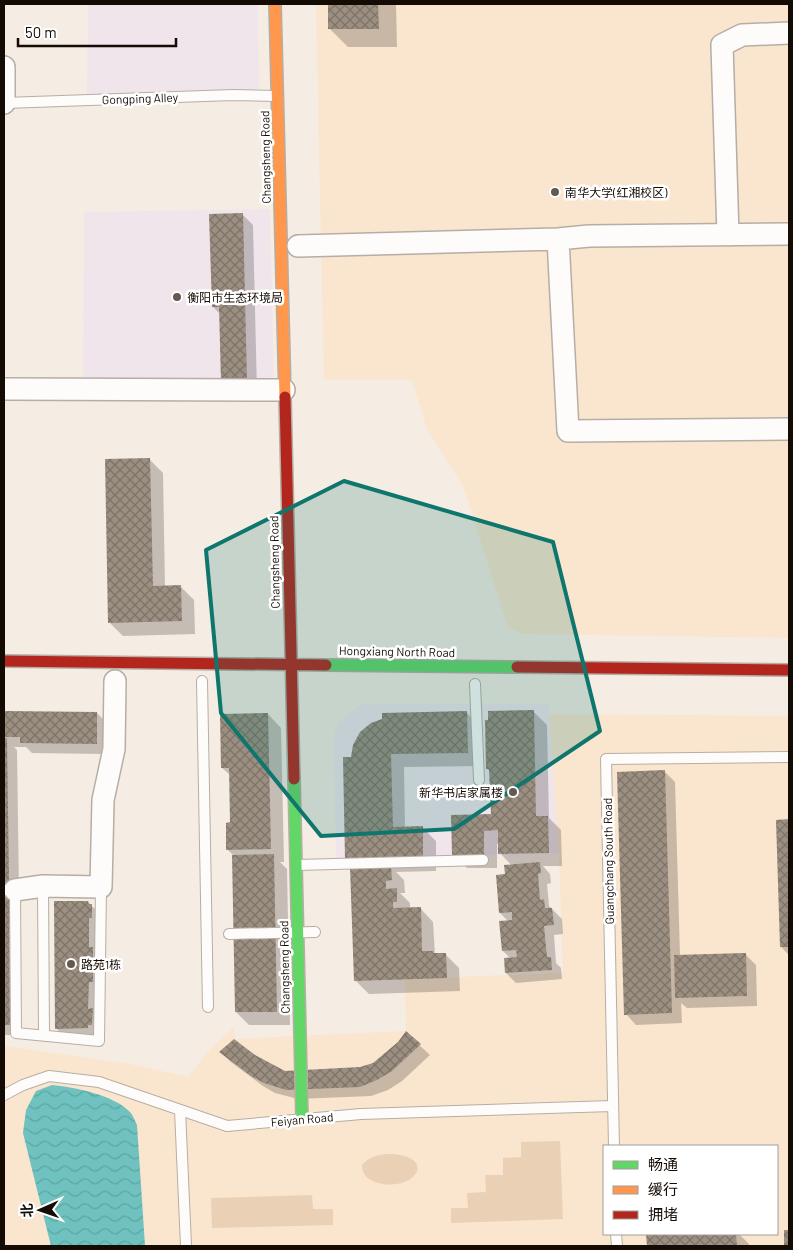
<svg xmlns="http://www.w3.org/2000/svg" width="793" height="1250" viewBox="0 0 793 1250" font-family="Barlow,'Noto Sans SC',sans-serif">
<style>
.commercial{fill:#f1e5ec}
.built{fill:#fae5ce;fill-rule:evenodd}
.green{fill:#ead0b5}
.water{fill:url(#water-waves)}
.shadow{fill:#0003}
.building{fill:url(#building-cross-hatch)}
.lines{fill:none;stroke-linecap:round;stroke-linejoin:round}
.lane-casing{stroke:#b6aea5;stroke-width:12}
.street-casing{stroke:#b6aea5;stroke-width:24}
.fast-casing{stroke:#b6aea5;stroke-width:14}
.slow-casing{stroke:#b6aea5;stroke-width:14}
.jam-casing{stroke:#b6aea5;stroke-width:14}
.lane{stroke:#fefcfb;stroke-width:10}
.street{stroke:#fefcfb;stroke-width:21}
.fast{stroke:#63d668;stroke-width:11}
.slow{stroke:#ff974d;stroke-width:11}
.jam{stroke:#b3261e;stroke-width:11}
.marked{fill:#0f766e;fill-opacity:0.2;stroke:#0f766e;stroke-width:4;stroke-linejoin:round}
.poi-dot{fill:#635a52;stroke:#fff;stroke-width:2}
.labels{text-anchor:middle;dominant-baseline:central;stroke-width:5;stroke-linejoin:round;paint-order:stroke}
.street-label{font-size:12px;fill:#140b04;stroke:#fff}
.poi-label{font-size:12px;fill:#140b04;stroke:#fff;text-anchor:start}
</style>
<defs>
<pattern id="water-waves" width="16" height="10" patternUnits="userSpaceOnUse" patternTransform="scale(1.25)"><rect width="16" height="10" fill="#6fc2bf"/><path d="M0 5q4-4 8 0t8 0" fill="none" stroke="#5fa5a2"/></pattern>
<pattern id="building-cross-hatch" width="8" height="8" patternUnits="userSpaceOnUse" patternTransform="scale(1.25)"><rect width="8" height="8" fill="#9b8f81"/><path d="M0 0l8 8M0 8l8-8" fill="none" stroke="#7d7367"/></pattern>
</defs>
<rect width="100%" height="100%" fill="#f5ece3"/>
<path class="commercial" d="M88 4H258L259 89 87 95Z
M270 209 274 385 83 383 84 212Z
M362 704H549L559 853 336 860 334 735 339 723 346 715Z"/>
<path class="built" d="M316 4H789V638L523 634 508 628 464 488 427 429 412 380H324Z
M549 714 789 716V1246H4V1046L130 1064 188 1077 207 1053 234 1027 235 1039 406 1031 405 979 563 973 559 853ZM604 1146H777V1234H604Z"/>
<path class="green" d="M560 1141 563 1219 451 1223V1208H468L467 1193 486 1192 485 1175H503V1158L521 1157V1142Z
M387 1154C440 1154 416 1195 375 1182 367 1179 362 1174 362 1165 369 1157 377 1155 387 1154Z
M312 1195 313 1209H333V1225L212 1228 211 1198Z"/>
<path class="water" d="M52 1085C74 1087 114 1095 130 1112 133 1115 135 1121 137 1125L145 1246H51L23 1133 26 1110 36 1091Z"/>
<path class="shadow" d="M329 4H396L397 47H348L330 29Z
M242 214 253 225 257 392H232L220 314 213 307Z
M150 460 163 473 165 587 180 586 194 600 195 634 123 636 109 622Z
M533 711 547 725 549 818 561 830 562 866H543L550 874 551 883 547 884 549 906 562 919 563 934 554 935 556 963 561 968 562 979 516 983 506 973 511 959 503 951 508 921 500 913 506 875 512 866 500 853 499 844H497V868H467L454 855 492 815 491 772 487 769Z
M4 712 97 713 107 723V754L32 753 26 747H14L17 750 19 893H4Z
M466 712 480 726 481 766 404 767 405 828 422 827 436 841V871L396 872 404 880 405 893H400L410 903V908H420L433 922 435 955 445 954 459 968 460 991 369 994 355 980 352 758Z
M268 714 281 728 284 862H280L287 869 290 1025H249L236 1012 233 855 227 849 231 824 230 775 222 768Z
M665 772 675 782 680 956 746 955 756 965 757 1006 687 1008 681 1003 682 1023 636 1025 626 1014Z
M789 820V955L781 947 778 821Z
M4 899H9L19 909V1035H4Z
M88 902 102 916 98 1038H66L56 1028Z
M406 1033 430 1055 402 1081 388 1090 371 1096 298 1099 275 1093 263 1086 231 1062 221 1052 254 1056 284 1072 360 1068 374 1064 399 1043Z
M647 1234H739L749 1244V1246H648Z"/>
<path class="building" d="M328 4H378L379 29H328Z
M243 213 247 382 221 383 219 307H212L209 214Z
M150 458 153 586 181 585 182 621 108 623 105 459Z
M534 710 536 816H548L549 853 498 854V830L484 831V855H452L451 815 491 814 489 769H486L485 720H488V711Z
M4 711 97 712V744L20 743V737H4Z
M467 711 468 753 391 754 393 827 423 826V858L345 860 343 757H351L353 745 360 732 371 723 382 719V713Z
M268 713 271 849 226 850V823L230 822 229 768H221L220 714Z
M7 738 9 883H4V739Z
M665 770 672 1013 624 1015 617 772Z
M789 819V947H780L776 820Z
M274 854 277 1012H235L232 855Z
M540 862 541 873 538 874 540 900 544 899 545 908H552L554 925 544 926 547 957H551L552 970 505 973 504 958 517 957 516 950 502 951 499 921 512 920V912L499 913 496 875 505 874 504 865Z
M391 866 392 880 386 881V889L397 888V902H393V908L421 907 422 951H433V953H446L447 978 354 981 350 867Z
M4 897H9L10 1025H4Z
M54 901H88L89 904H92V918H89V947H93V959H88V970L93 969V982H89L88 1009 93 1008 92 1025H88V1028L55 1029Z
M746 953 747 996 675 998 674 955Z
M406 1031 421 1044 392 1071 377 1080 360 1087 286 1090 264 1083 251 1076 219 1052 234 1039 255 1055 285 1071 360 1067 373 1063 398 1042Z
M784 1230H789V1246H784Z
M646 1234H736L737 1246H647Z"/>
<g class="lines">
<defs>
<path id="lane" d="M4 103 233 95 276 96
M202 681 208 1007
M475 684 479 780
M297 865 483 860
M43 886 44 1035
M4 890H15L16 1033 99 1041 101 887
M229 934 315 932
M4 1095 23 1085 49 1076 99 1082 227 1126 361 1114 612 1106
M180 1110 186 1246
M614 1146 606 759 789 757
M616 1234 617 1246"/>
<path id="street" d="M4 67V103
M728 235 722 45 742 35 789 33
M558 239 568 431 789 429
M298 246 558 239 589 236 789 234
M4 389 284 390
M15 890 43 886 101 887 103 800 114 749 115 681"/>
<path id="fast" d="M326 665 517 667
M294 779 302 1119"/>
<path id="slow" d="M275 4 285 397"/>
<path id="jam" d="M285 397 294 779
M4 661 326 665
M517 667 789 670"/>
</defs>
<use href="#lane" class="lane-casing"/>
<use href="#street" class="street-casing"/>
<use href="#fast" class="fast-casing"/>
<use href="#slow" class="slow-casing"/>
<use href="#jam" class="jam-casing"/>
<use href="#lane" class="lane"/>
<use href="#street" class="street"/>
<use href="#fast" class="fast"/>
<use href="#slow" class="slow"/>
<use href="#jam" class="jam"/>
</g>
<path class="marked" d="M344 481 553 542 600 731 454 829 321 836 221 713 206 550Z"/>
<g class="poi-dot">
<circle cx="555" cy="192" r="5"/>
<circle cx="177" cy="297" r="5"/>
<circle cx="513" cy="792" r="5"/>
<circle cx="71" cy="964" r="5"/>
</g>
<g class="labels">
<g class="street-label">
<text transform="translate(140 98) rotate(-2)">Gongping Alley</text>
<text transform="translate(265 157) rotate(-91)">Changsheng Road</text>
<text transform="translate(274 562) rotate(-91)">Changsheng Road</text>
<text transform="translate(397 651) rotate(1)">Hongxiang North Road</text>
<text transform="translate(608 861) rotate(-91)">Guangchang South Road</text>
<text transform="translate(284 967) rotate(-91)">Changsheng Road</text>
<text transform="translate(302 1119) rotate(-5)">Feiyan Road</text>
</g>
<g class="poi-label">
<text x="565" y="192">南华大学(红湘校区)</text>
<text x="187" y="297">衡阳市生态环境局</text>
<text x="503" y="792" text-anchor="end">新华书店家属楼</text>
<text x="81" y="964">路苑1栋</text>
</g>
</g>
<rect width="793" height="1250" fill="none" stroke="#140b04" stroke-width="10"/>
<rect x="603" y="1145" width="175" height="90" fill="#ffffff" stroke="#a19d9b"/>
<rect x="613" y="1161" width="25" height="8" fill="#63d668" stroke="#a19d9b"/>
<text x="648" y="1170" font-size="15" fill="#140b04">畅通</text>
<rect x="613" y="1186" width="25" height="8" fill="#ff974d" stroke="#a19d9b"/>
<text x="648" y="1195" font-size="15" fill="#140b04">缓行</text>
<rect x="613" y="1211" width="25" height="8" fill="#b3261e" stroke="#a19d9b"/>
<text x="648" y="1220" font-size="15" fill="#140b04">拥堵</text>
<g transform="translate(40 1210) rotate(268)" stroke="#ffffff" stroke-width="4" paint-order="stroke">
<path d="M0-4L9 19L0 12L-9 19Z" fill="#140b04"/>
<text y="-8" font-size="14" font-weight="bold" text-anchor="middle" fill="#140b04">北</text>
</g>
<path d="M18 38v8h158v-8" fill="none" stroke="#140b04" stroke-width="2.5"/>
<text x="25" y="38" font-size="15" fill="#140b04" stroke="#ffffff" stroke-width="4" paint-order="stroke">50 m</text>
</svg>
